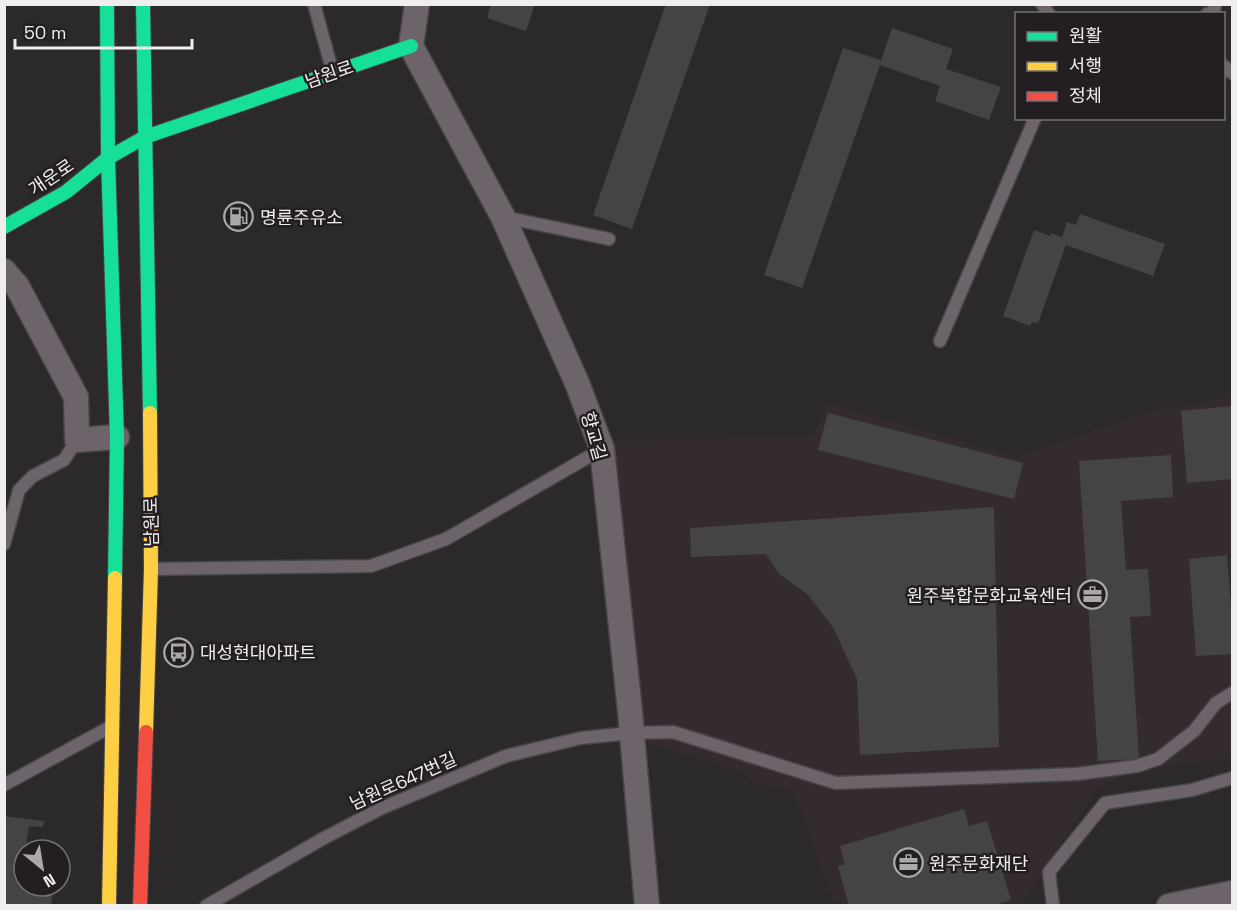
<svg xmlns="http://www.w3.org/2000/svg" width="1237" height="910" viewBox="0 0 1237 910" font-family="'Space Grotesk','Noto Sans KR',sans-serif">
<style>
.built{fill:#342b31}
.building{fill:#454445}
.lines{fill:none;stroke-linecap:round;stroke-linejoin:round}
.lane-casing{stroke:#474446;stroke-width:15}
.street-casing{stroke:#474446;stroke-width:27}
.fast-casing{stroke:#474446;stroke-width:16}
.slow-casing{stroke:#474446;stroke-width:16}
.jam-casing{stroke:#474446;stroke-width:16}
.lane{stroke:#6d646b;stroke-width:12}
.street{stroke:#6d646b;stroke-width:24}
.fast{stroke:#16e098;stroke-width:14}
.slow{stroke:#ffcf43;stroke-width:14}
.jam{stroke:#f24e42;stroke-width:14}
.labels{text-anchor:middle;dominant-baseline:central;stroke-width:5;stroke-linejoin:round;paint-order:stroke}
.street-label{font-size:18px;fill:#f0edef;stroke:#231e21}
.poi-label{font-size:18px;fill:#f0edef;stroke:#231e21;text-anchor:start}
</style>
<rect width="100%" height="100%" fill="#2b292a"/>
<path class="built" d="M1232 397V758L1138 770 1098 787 1022 905H835L801 811 792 790 754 783 747 774 642 741 610 441 813 436 826 403 1017 457 1148 412Z"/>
<path class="building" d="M491 4H535L526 31 487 18Z
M666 4H710L632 229 593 215Z
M892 28 953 49 946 69 1001 87 989 120 935 101 940 86 880 65 802 288 764 275 843 48 881 60Z
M1080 214 1165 244 1153 276 1066 245 1038 323 1032 322 1030 326 1003 316 1034 230 1050 236 1051 233 1062 237 1067 222 1076 225Z
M1232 406V479L1187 483 1181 411Z
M828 413 1023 463 1014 499 818 450Z
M1171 455 1173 497 1121 501 1126 570 1148 569 1151 616 1130 617 1139 759 1098 761 1079 461Z
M994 507 999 747 860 755 857 679 833 627 807 594 779 574 766 554 691 557 690 528Z
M1227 555 1232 621V654L1196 656 1189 559Z
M964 809 969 826 987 821 1011 900 991 906H849L838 866 845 864 840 846Z
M4 816 44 821 43 827 29 826 26 846 47 848V850H24V886H53L51 906H4Z"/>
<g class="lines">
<defs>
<path id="lane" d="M314 4 333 73
M1042 4 1049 14
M1207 14 1214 12 1215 4
M1224 66 1232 73
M504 217 609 239
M940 341 1035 118
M4 544 19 490 33 476 64 460 77 440
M152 569 371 566 446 539 602 449
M4 785 108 728
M206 906 324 838 382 808 506 756 581 738 631 733 673 732 836 783 1077 774 1137 766 1158 759 1194 731 1216 703 1232 693
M1053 906 1049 872 1105 803 1192 790 1232 778"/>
<path id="street" d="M417 4 411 46 503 217 577 383 602 449 630 711 647 906
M4 271 17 286 76 397 77 440 117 437
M1169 906 1232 893"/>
<path id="fast" d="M107 4 108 158 117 437 115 578
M143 4 150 413
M4 227 66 192 108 158 145 137 411 46"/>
<path id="slow" d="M146 732 151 569 150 413
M109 906 115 578"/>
<path id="jam" d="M140 906 146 732"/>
</defs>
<use href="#lane" class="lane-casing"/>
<use href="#street" class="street-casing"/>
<use href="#fast" class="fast-casing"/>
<use href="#slow" class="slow-casing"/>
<use href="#jam" class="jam-casing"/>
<use href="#lane" class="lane"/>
<use href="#street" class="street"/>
<use href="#fast" class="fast"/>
<use href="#slow" class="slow"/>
<use href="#jam" class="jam"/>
</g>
<defs>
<symbol id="fuel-ring" viewBox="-11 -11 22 22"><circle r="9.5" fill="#231e21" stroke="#aba8aa" stroke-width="1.5"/><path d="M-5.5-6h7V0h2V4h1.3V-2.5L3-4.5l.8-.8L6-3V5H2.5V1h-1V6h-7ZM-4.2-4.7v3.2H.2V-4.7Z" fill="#aba8aa"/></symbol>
<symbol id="office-ring" viewBox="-11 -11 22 22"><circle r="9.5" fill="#231e21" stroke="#aba8aa" stroke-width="1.5"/><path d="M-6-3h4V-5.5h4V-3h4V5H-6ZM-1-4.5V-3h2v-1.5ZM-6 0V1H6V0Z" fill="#aba8aa"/></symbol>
<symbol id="bus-ring" viewBox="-11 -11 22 22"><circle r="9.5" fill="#231e21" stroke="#aba8aa" stroke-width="1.5"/><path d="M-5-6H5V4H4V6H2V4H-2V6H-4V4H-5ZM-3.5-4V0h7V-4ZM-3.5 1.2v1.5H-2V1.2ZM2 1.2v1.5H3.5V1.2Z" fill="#aba8aa"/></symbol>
</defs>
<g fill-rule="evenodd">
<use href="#fuel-ring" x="222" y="200" width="33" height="33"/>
<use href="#office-ring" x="1076" y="578" width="33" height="33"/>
<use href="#bus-ring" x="162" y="636" width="33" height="33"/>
<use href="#office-ring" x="892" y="846" width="33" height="33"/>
</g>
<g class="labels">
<g class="street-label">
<text transform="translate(329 74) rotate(-19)">남원로</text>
<text transform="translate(51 177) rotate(-34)">개운로</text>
<text transform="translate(594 436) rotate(74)">향교길</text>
<text transform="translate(151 522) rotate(-91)">남원로</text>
<text transform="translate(403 781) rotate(-24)">남원로647번길</text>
</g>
<g class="poi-label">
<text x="260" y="217">명륜주유소</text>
<text x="1072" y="595" text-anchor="end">원주복합문화교육센터</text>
<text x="200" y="652">대성현대아파트</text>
<text x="929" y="863">원주문화재단</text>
</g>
</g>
<rect width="1237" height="910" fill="none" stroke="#f0edef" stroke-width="12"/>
<rect x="1015" y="12" width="210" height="108" fill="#231e21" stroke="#757173" stroke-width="1.5"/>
<rect x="1027" y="32" width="30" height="9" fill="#16e098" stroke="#757173" stroke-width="1.5"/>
<text x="1069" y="42" font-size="18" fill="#f0edef">원활</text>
<rect x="1027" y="62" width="30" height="9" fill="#ffcf43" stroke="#757173" stroke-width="1.5"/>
<text x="1069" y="72" font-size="18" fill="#f0edef">서행</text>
<rect x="1027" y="92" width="30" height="9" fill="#f24e42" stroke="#757173" stroke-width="1.5"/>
<text x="1069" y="102" font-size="18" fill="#f0edef">정체</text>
<g transform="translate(42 868) rotate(150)"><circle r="28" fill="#231e21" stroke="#757173" stroke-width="1.5"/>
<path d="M0-4.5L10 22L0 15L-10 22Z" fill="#aba8aa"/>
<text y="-9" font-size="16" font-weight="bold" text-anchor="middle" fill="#f0edef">N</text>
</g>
<path d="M15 39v9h177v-9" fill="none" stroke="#f0edef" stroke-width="3"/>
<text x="24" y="39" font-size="18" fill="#f0edef" stroke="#231e21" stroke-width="4.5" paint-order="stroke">50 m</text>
</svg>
